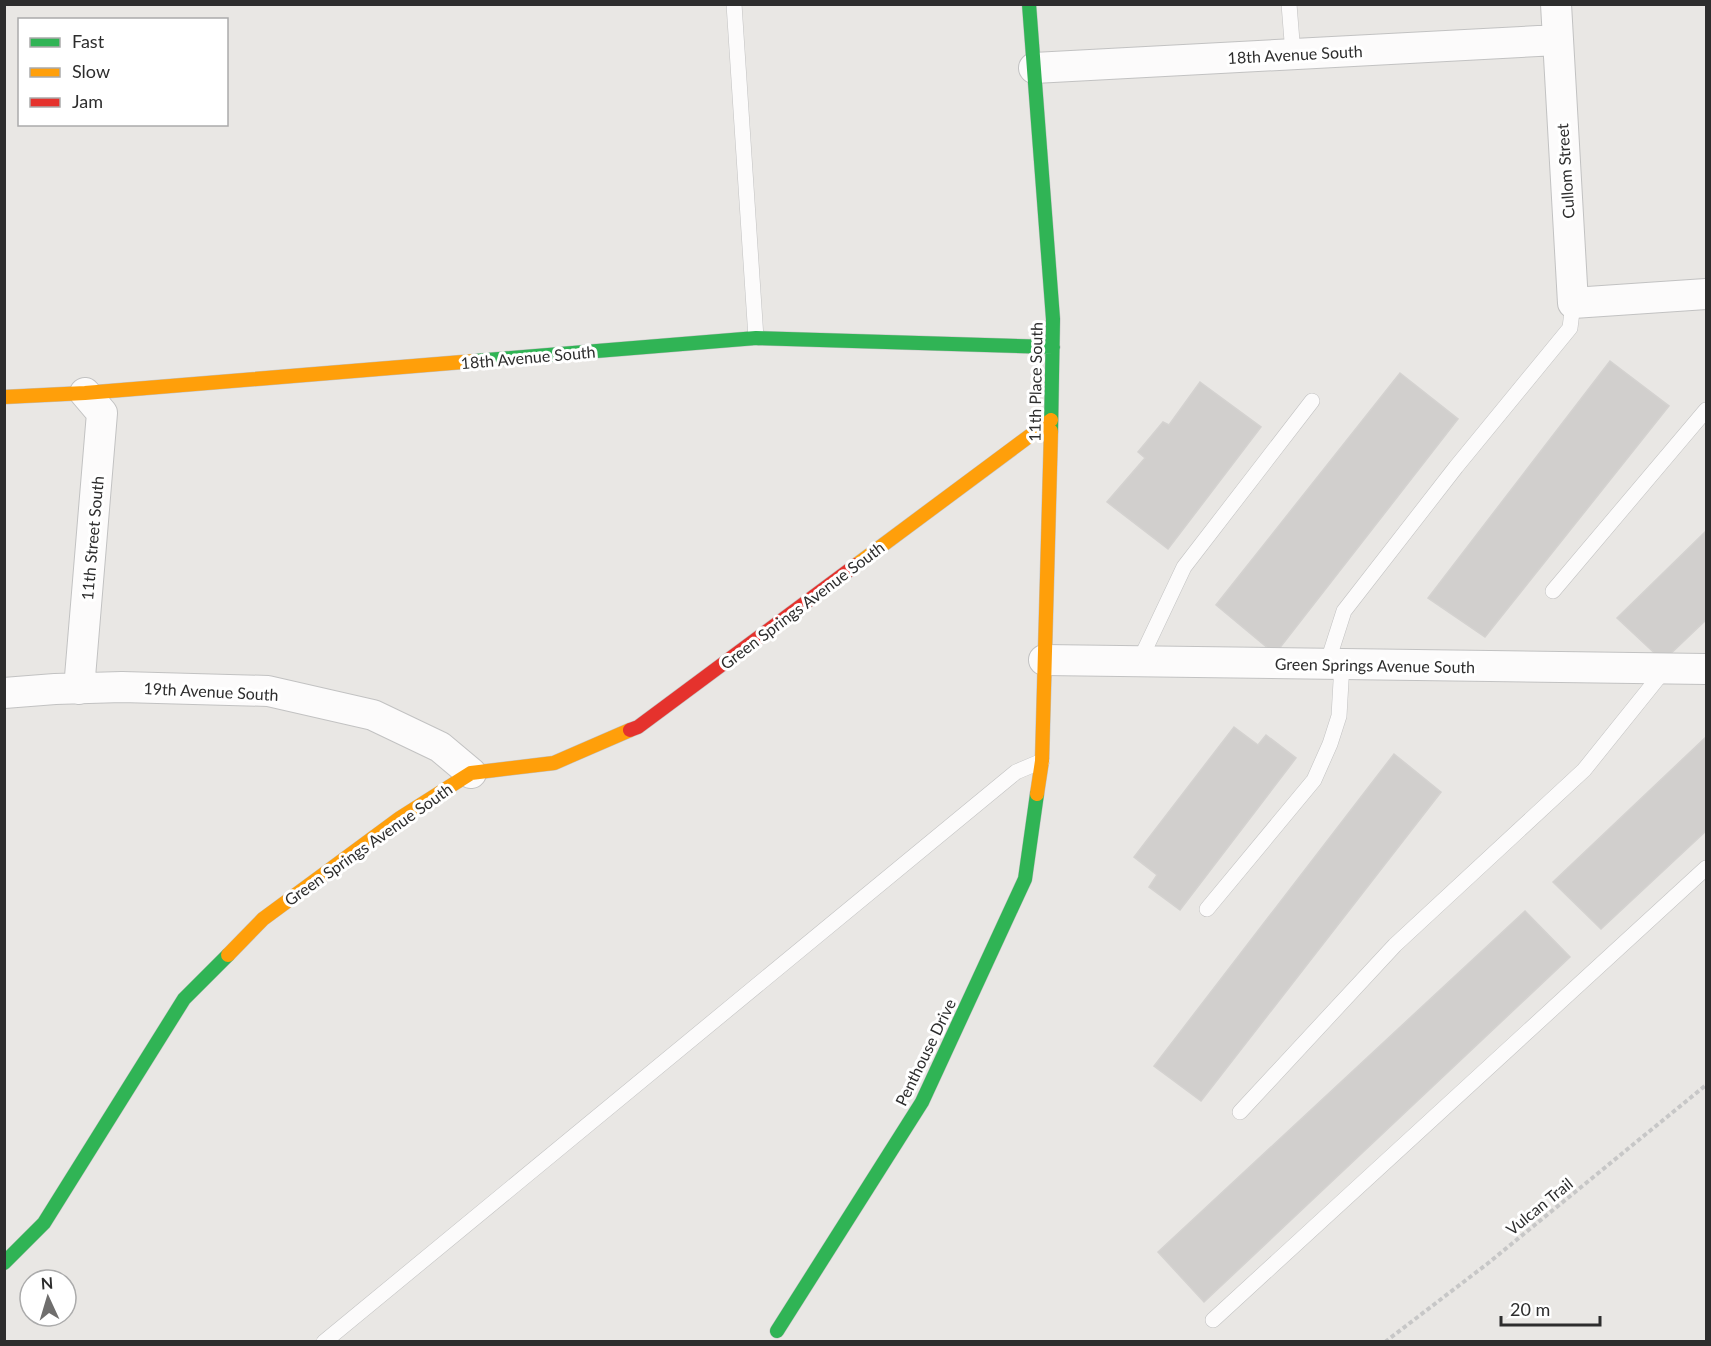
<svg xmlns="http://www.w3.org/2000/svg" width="1711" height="1346" viewBox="0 0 1711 1346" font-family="Lato,sans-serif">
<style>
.building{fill:#d1cfcd;stroke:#d4d2d0;stroke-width:1.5}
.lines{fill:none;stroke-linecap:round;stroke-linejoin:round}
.lane-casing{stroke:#c2c2c2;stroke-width:16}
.street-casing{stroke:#c2c2c2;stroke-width:32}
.fast-casing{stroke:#c2c2c2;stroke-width:15}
.slow-casing{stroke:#c2c2c2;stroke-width:15}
.jam-casing{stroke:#c2c2c2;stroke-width:15}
.path{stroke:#c7c7c7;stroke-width:4;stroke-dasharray:4.5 3;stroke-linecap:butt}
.lane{stroke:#fcfbfb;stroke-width:15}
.street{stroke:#fcfbfb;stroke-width:30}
.fast{stroke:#30b455;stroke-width:14}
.slow{stroke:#ff9f0a;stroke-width:14}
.jam{stroke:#e5322d;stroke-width:14}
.labels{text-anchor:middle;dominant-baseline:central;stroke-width:6;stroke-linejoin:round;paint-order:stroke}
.street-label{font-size:16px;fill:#2d2d2d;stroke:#fff}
</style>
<rect width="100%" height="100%" fill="#e9e7e4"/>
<path class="building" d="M1610 361 1669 406 1485 637 1428 598Z
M1400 373 1458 419 1275 654 1216 605Z
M1200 382 1261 427 1168 549 1107 502 1145 458 1138 452 1163 422 1169 425Z
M1706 531V620L1663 661 1617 618Z
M1234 727 1258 745 1266 735 1296 758 1180 910 1149 887 1157 875 1134 857Z
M1706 737V831L1601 929 1553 882Z
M1394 754 1441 792 1201 1101 1154 1066Z
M1525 911 1570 957 1204 1302 1158 1252Z"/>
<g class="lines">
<defs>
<path id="lane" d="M734 4 756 338
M1289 4 1293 54
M1553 591 1706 410
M1139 662 1184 567 1312 401
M1327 664 1344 611 1456 467 1570 328 1573 303
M1207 909 1314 780 1330 744 1339 716 1342 664
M1240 1112 1395 945 1584 770 1666 668
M1213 1320 1706 868
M324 1342 1016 772 1042 761"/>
<path id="street" d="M1556 4 1573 303 1706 294
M1034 68 1557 40
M1044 660 1706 669
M79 689 102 413 85 393
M4 693 55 689 122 687 268 691 373 715 440 747 471 773"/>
<path id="fast" d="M1029 4 1053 319 1051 431
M475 361 756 338 1053 347
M4 1263 44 1223 184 999 228 955
M777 1331 922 1102 1025 879 1037 794"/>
<path id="slow" d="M4 397 85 393 475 361
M856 565 1051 420
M1037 794 1042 761 1051 431
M228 955 263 919 400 818 471 773 554 763 630 730"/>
<path id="jam" d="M630 730 638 727 856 565"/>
</defs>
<use href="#lane" class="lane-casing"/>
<use href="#street" class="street-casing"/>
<use href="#fast" class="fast-casing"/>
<use href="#slow" class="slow-casing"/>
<use href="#jam" class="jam-casing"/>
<path class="path" d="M1385 1342 1487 1264 1706 1085"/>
<use href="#lane" class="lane"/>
<use href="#street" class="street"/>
<use href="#fast" class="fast"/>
<use href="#slow" class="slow"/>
<use href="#jam" class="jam"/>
</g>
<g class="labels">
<g class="street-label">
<text transform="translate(1295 54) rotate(-3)">18th Avenue South</text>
<text transform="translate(1565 171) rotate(-94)">Cullom Street</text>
<text transform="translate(528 357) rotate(-5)">18th Avenue South</text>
<text transform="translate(1035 382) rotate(-89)">11th Place South</text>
<text transform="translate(92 538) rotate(-85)">11th Street South</text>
<text transform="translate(802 605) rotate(-37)">Green Springs Avenue South</text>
<text transform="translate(1375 665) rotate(1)">Green Springs Avenue South</text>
<text transform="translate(211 691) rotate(3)">19th Avenue South</text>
<text transform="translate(368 844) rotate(-35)">Green Springs Avenue South</text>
<text transform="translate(925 1052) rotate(-64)">Penthouse Drive</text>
<text transform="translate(1539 1206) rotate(-39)">Vulcan Trail</text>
</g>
</g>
<rect width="1711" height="1346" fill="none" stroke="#2d2d2d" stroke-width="12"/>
<rect x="18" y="18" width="210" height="108" fill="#ffffff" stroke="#ababab" stroke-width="1.5"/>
<rect x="30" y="38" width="30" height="9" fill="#30b455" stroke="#ababab" stroke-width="1.5"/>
<text x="72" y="48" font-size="18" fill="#2d2d2d">Fast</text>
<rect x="30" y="68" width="30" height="9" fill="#ff9f0a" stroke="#ababab" stroke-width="1.5"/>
<text x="72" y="78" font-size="18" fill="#2d2d2d">Slow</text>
<rect x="30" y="98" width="30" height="9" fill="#e5322d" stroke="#ababab" stroke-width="1.5"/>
<text x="72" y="108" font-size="18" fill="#2d2d2d">Jam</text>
<g transform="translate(48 1298) rotate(356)"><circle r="28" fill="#ffffff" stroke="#ababab" stroke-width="1.5"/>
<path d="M0-4.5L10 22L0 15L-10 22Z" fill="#6f6e6d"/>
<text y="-9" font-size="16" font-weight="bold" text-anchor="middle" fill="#2d2d2d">N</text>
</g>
<path d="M1501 1316v9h99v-9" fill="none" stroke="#2d2d2d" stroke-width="3"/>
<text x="1510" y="1316" font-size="18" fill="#2d2d2d" stroke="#ffffff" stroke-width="4.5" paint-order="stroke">20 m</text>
</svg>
